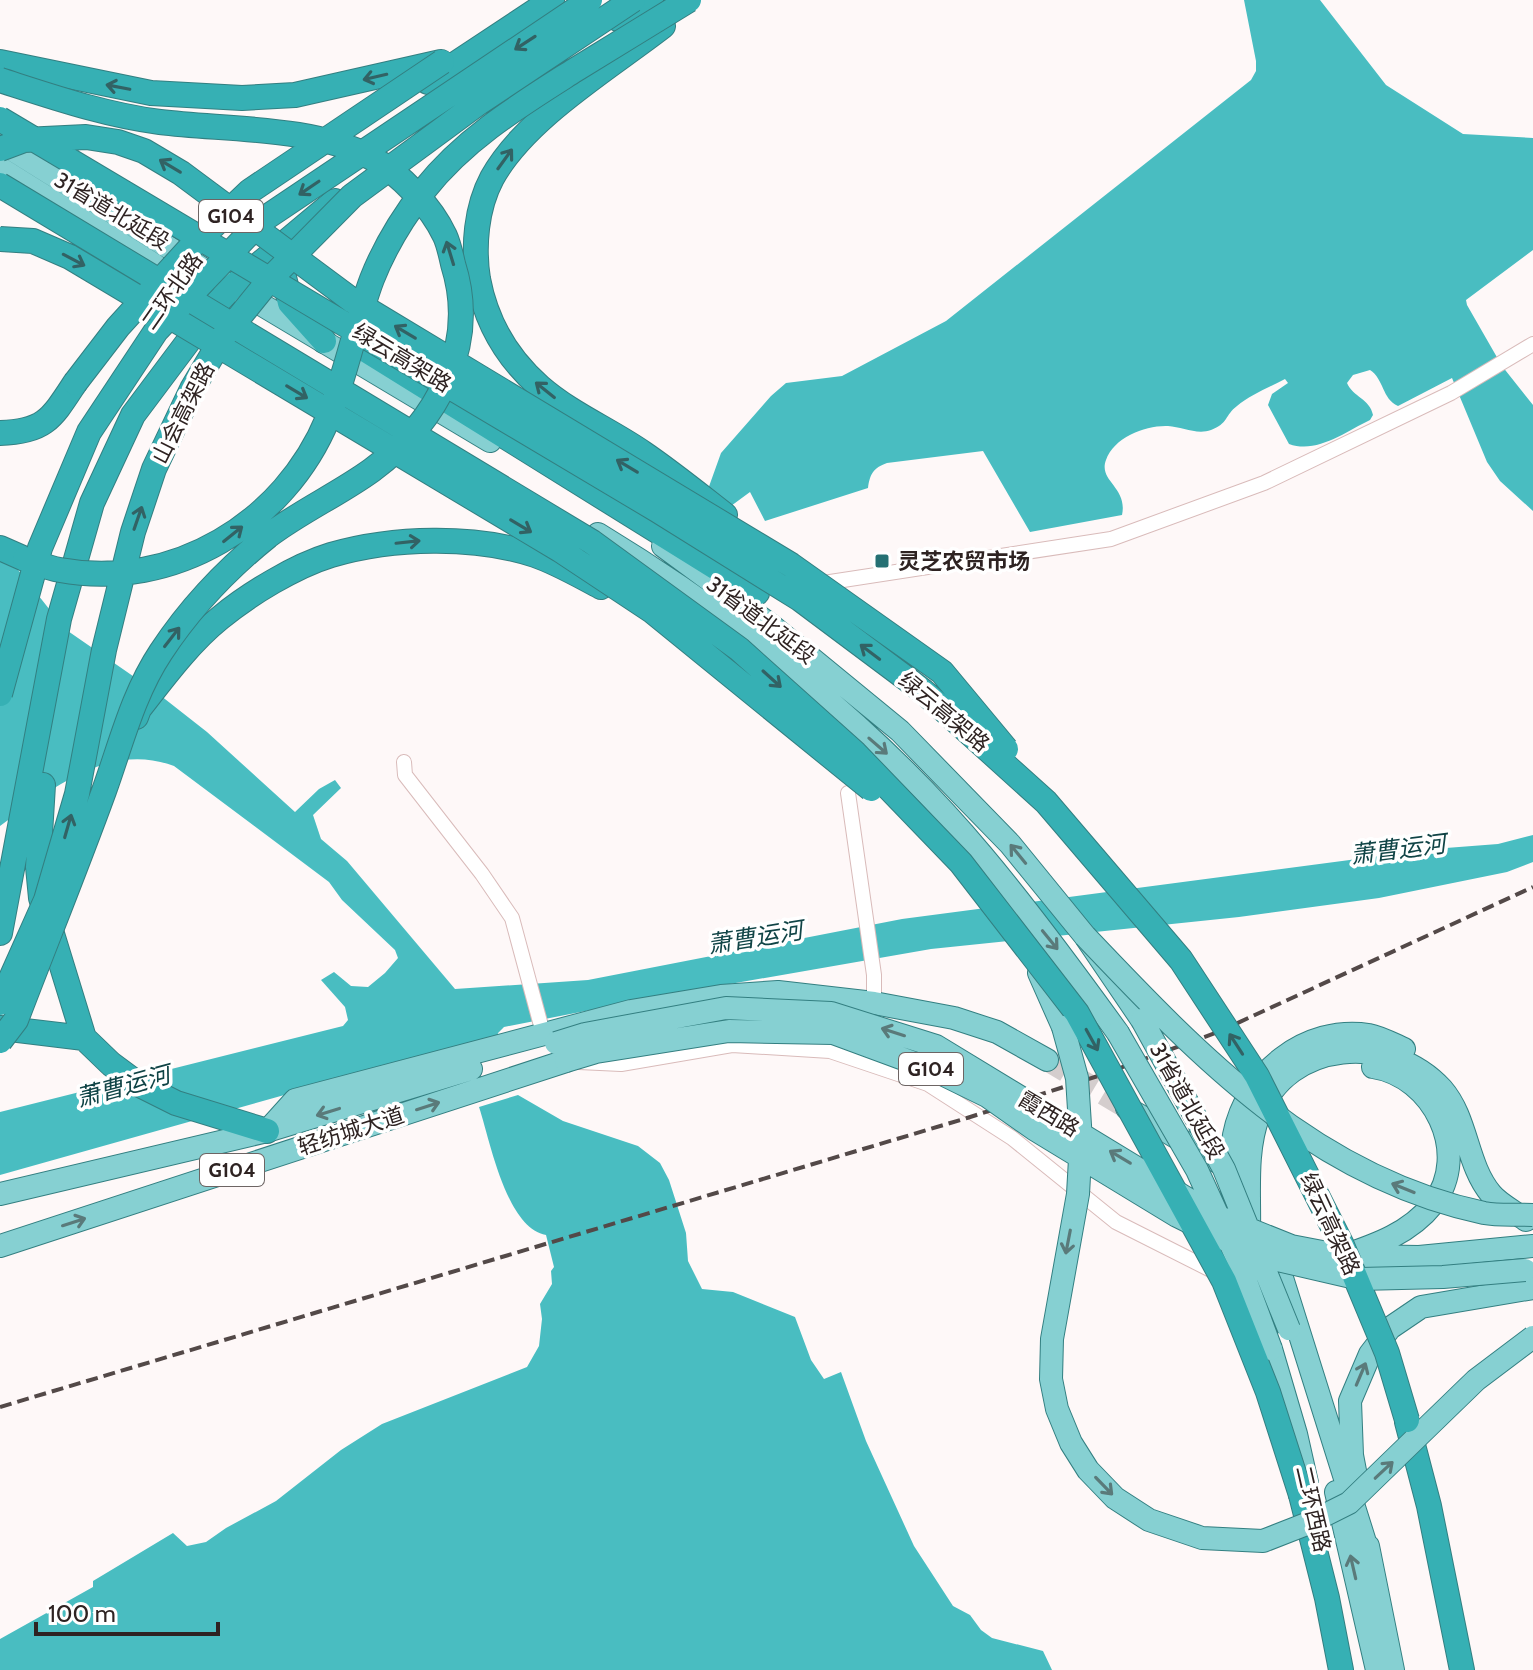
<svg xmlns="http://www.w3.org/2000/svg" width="1533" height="1670" viewBox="0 0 1533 1670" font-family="Cabin,'Noto Sans SC',sans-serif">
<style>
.water{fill:#49bdc1}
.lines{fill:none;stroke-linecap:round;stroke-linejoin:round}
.primary-tunnel{stroke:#d4cdcd;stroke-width:22;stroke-dasharray:22 11;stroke-linecap:butt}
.street-casing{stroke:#d9bbba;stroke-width:16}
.primary-casing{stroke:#337f81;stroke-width:24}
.highway-casing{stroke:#337f81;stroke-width:26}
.street{stroke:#fff;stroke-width:14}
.primary{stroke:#86d0d2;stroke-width:22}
.highway{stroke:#36b0b4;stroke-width:24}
.rail{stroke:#534948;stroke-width:4;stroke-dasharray:12 6;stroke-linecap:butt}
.primary-bridge-casing{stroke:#337f81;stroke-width:24;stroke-linecap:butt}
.highway-bridge-casing{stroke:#337f81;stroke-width:26;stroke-linecap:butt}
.primary-bridge{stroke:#86d0d2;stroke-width:22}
.highway-bridge{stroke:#36b0b4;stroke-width:24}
.oneway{stroke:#326264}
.oneway2{stroke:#5a7a7a}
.poi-dot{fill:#257073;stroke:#fff;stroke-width:3}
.labels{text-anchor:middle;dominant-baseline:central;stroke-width:7;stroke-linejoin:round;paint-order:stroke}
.shield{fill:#fff;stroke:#6d6564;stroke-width:2}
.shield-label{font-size:20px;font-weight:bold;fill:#2e2322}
.street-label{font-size:22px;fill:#2e2322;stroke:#fff}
.poi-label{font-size:22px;font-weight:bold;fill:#2e2322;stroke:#fff;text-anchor:start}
.water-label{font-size:24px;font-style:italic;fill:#104446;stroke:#fff}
</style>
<rect width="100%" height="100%" fill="#fef8f8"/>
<path class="water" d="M1244 0H1320L1386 85 1463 134 1533 138V250L1466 300 1467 305 1502 366 1533 405V511L1500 481 1487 462 1452 378 1398 406C1382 399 1384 379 1370 370L1353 375 1347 383C1353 397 1370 399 1373 415L1370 420C1345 432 1317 454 1289 444L1268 405 1272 394 1288 383 1285 379C1270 387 1250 395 1237 406 1225 415 1228 424 1211 430 1197 435 1182 427 1168 426 1146 425 1114 437 1106 460 1098 481 1128 487 1122 515L1030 532 983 451 887 463C873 468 870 474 868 488L765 521 750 492 716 517 702 506 721 453 771 396 786 383 842 376 946 321 1251 80 1256 71V61Z
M0 547 65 629 156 692 207 732 295 812 319 789 335 780 341 788 313 815 321 839 347 861 455 989 588 980 902 919 1433 849 1498 844 1533 835V862L1507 872 1379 898 1239 917 931 949 667 995 504 1027 498 1033 497 1038 434 1053 0 1175V1112L343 1026 348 1020 345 1007 321 980 334 972 351 986 368 987 385 973 398 958 395 950 342 900 329 882 174 766C108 741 51 790 0 826Z
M518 1095 563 1121 638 1146 660 1163 669 1180 686 1233 688 1261 702 1289 733 1292 795 1317 811 1360 824 1379 841 1372 866 1441 914 1546 953 1606 970 1615 981 1630 992 1638 1043 1651 1052 1670H0V1639L93 1587V1581L173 1533 187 1546 206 1542 226 1528 276 1501 341 1450 382 1424 527 1367 539 1346 542 1319 540 1304 552 1284 551 1271 554 1267 546 1235C506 1228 490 1140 479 1107Z"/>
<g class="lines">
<path class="primary-tunnel" d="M1047 1060 1122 1105"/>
<defs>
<path id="street" d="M817 584 1111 539 1264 483 1451 393 1533 344
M404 762 405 775 482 874 512 918 543 1033
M848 793 874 975V1003
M579 1062 621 1064 732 1045 830 1051 928 1084 1012 1138 1116 1222 1217 1273"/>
<path id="primary" d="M0 142 232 287 490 441
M0 168 155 265
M598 534C738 619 877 729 982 855 1030 912 1074 972 1118 1033
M663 546 772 626 900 731 1010 844 1085 936 1142 1020
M1039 973 1063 1027
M1127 1108 1228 1168
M267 1131 295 1100 631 1011 721 996 778 992 874 1003 954 1018 997 1032 1047 1060
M1232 1190C1233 1173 1231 1152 1234 1135 1246 1073 1306 1025 1369 1035 1380 1037 1393 1044 1404 1049
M0 1194 267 1131 471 1069
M1249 1231C1250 1194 1245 1150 1259 1115 1288 1039 1391 1033 1442 1089 1468 1119 1466 1164 1491 1194 1499 1204 1515 1212 1526 1220
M0 1246 566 1061
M1272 1246 1370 1558
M1343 1256C1376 1245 1410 1233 1433 1204 1472 1153 1433 1076 1373 1067
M1359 1256 1419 1257 1533 1246
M1271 1349 1296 1434 1307 1483
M1356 1476 1352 1455 1350 1401 1370 1354 1390 1328 1421 1307 1533 1288
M1336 1492 1377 1670
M1368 1546 1393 1670"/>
<path id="highway" d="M618 19 651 0
M663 26C609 68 525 118 492 178 476 208 473 247 478 279 486 322 508 359 540 387 571 414 610 430 643 453 671 472 698 494 725 515
M0 62 151 93 242 98 295 95 441 62
M428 82 552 0
M284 277 290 303 324 341
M361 347 757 593
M0 433C45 432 52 418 75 383
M0 548 25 559
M136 717 139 709C164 677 189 643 220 618 249 594 295 566 331 555 393 537 474 535 535 555 558 563 580 576 601 587
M43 785 38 867 41 898 84 1038 111 1064 138 1084 176 1103 267 1131
M0 933 59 619 92 503 133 415 217 303 232 287 335 201
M0 1028 84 1038
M1407 1422 1429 1506 1462 1670
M1301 1495 1327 1598 1341 1670"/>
</defs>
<use href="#street" class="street-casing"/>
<use href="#primary" class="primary-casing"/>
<use href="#highway" class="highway-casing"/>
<use href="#street" class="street"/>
<use href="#primary" class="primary"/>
<use href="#highway" class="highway"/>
<path class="rail" d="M0 1407 967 1118 1098 1076 1218 1032 1533 887"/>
<defs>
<path id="primary-bridge" d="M1085 936C1200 1057 1314 1177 1484 1213 1500 1216 1517 1214 1533 1215
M1142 1020 1224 1169 1289 1329
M1063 1027 1077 1078 1081 1141 1078 1194 1052 1339 1051 1379 1057 1409 1071 1443 1088 1470 1115 1498 1149 1520 1202 1538 1263 1541 1309 1523 1349 1503 1476 1380 1533 1337
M1118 1033 1197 1170 1238 1260 1271 1349
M556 1043 585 1034 726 1008 831 1013 936 1046 1214 1215 1291 1246 1343 1256
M566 1061 596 1052 729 1031 833 1033 936 1071 987 1096 1034 1129 1177 1216 1256 1255 1360 1279 1443 1277 1525 1270"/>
<path id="highway-bridge" d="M0 80C53 97 105 115 160 122 225 130 314 126 372 158 400 174 431 206 445 236 449 245 451 255 453 264 479 346 437 422 372 470 339 494 301 511 268 536 227 569 190 608 161 652 133 694 121 744 104 791 76 868 45 944 16 1020L0 1041
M0 119 657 510 800 599 923 691 1046 802 1181 960 1257 1076 1341 1243 1387 1353 1407 1420
M0 149 24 140 86 137 118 142 144 151 181 173 353 301 791 565 942 672 1006 749
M0 185 592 542 739 649 855 753 961 863 1077 1013 1224 1281 1268 1392 1301 1495
M0 239 33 241 70 257 560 550 652 611 871 789
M75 383 118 327 189 249 250 191 442 62
M25 559C37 563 48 568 60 570 173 591 285 523 328 418 347 373 355 324 372 279 385 246 403 217 424 190 465 138 520 105 575 70 613 47 651 23 689 0
M0 694 40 548 89 432 156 331 261 221 590 0
M0 1003 46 900 77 794 104 650 133 532 154 469 192 389 223 337 270 279 352 196 477 104 633 0"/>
</defs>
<use href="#primary-bridge" class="primary-bridge-casing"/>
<use href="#highway-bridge" class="highway-bridge-casing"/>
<use href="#primary-bridge" class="primary-bridge"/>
<use href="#highway-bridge" class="highway-bridge"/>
</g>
<defs><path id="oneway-shaft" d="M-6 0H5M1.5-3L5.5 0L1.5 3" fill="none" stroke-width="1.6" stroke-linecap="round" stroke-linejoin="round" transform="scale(2)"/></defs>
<g class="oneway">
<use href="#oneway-shaft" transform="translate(525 43) rotate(147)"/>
<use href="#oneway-shaft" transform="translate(375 77) rotate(167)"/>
<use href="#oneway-shaft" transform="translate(118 87) rotate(-169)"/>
<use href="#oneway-shaft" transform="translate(505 159) rotate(-54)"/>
<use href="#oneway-shaft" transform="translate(170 166) rotate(-149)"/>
<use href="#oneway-shaft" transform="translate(309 188) rotate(146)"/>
<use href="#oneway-shaft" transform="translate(450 253) rotate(-107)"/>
<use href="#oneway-shaft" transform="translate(74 260) rotate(28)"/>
<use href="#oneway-shaft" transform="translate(405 332) rotate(-149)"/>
<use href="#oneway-shaft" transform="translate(545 390) rotate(-141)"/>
<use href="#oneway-shaft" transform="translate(297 392) rotate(31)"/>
<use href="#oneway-shaft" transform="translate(627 466) rotate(-149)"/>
<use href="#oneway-shaft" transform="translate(138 518) rotate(-71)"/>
<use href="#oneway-shaft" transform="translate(521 526) rotate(31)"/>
<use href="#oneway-shaft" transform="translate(233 534) rotate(-39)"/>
<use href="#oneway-shaft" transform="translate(408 542) rotate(-6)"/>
<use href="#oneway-shaft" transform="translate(172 637) rotate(-52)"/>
<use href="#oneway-shaft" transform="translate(870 652) rotate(-143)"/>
<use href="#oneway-shaft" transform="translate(772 679) rotate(42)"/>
<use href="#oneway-shaft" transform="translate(68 826) rotate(-74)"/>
<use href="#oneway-shaft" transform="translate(1092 1040) rotate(61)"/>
<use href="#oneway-shaft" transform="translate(1236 1044) rotate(-123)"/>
</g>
<g class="oneway2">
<use href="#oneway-shaft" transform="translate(878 746) rotate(41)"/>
<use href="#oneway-shaft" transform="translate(1018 854) rotate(-129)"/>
<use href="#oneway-shaft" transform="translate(1050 940) rotate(51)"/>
<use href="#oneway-shaft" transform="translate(893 1032) rotate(-162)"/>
<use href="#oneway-shaft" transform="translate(428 1106) rotate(-18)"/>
<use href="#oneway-shaft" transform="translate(328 1112) rotate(163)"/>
<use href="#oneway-shaft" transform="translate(1120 1157) rotate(-149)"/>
<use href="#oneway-shaft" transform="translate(1403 1188) rotate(-158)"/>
<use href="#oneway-shaft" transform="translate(74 1222) rotate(-18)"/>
<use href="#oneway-shaft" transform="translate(1068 1242) rotate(101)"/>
<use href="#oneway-shaft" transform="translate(1361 1374) rotate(-67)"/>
<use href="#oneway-shaft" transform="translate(1384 1470) rotate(-43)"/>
<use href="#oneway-shaft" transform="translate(1104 1486) rotate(46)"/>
<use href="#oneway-shaft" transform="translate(1353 1567) rotate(-103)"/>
</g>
<rect class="poi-dot" x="874" y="553" width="16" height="16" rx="4"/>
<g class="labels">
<g class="shield">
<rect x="199" y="200" width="64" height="32" rx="6"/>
<rect x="899" y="1053" width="64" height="32" rx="6"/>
<rect x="200" y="1154" width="64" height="32" rx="6"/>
</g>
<g class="shield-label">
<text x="231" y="216">G104</text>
<text x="931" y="1069">G104</text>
<text x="232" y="1170">G104</text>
</g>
<g class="street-label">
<text transform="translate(112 211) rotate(31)">31省道北延段</text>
<text transform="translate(172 291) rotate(-55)">二环北路</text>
<text transform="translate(402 358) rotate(31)">绿云高架路</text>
<text transform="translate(183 413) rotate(-63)">山会高架路</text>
<text transform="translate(761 620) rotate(37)">31省道北延段</text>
<text transform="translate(944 712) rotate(40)">绿云高架路</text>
<text transform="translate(1187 1101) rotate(61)">31省道北延段</text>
<text transform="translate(1049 1114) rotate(31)">霞西路</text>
<text transform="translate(351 1131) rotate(-18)">轻纺城大道</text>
<text transform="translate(1330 1224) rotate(65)">绿云高架路</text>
<text transform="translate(1313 1509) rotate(77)">二环西路</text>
</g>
<g class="poi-label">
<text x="898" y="561">灵芝农贸市场</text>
</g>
<g class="water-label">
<text transform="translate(1398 849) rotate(-7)">萧曹运河</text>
<text transform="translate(755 937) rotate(-9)">萧曹运河</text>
<text transform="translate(123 1086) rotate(-15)">萧曹运河</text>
</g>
</g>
<path d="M36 1622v12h182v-12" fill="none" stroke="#2e2322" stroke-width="4"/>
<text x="48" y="1622" font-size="24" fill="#2e2322" stroke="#ffffff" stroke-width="6" paint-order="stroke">100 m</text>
</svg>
